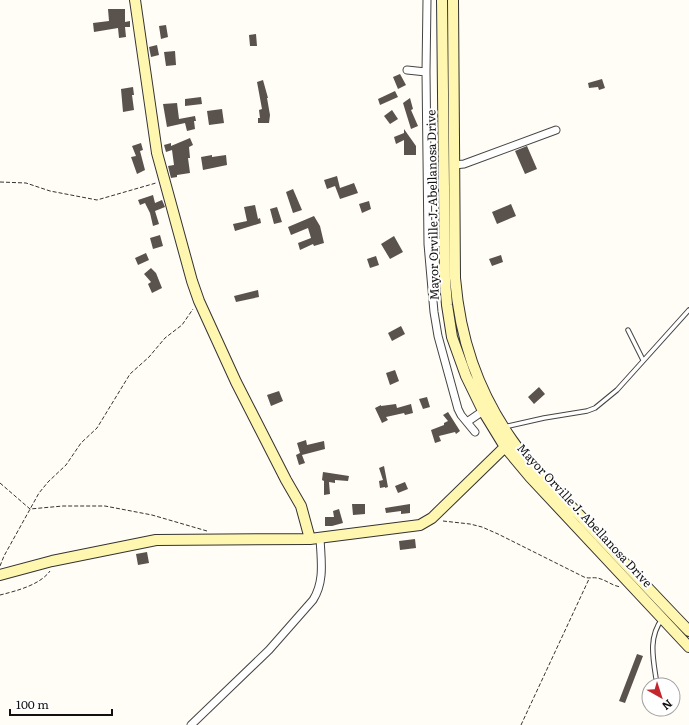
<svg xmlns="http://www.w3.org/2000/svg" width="689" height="725" viewBox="0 0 689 725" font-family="Literata,serif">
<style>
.building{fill:#5a524d}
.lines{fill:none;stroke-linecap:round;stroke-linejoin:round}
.lane-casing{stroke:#444;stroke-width:5.5}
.street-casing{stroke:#444;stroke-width:9}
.secondary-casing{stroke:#333;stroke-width:12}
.path{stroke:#333;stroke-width:1;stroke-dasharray:4 2;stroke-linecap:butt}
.lane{stroke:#fff;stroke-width:3.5}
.street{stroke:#fff;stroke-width:7}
.secondary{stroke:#fff6b0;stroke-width:10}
.labels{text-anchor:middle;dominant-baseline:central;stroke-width:4;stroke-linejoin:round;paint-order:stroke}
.street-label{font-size:12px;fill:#111;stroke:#fff}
</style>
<rect width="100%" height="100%" fill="#fffdf5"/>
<path class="building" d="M108 9H125V22L130 21V27H125L126 37 119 38 118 28 94 32 93 23 109 21Z
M166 25 168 37 161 39 159 26Z
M256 34 257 46H250L249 35Z
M157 45 159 55 151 57 149 47Z
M175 51 176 65 166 66 164 52Z
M400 74 406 85 398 89 393 77Z
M602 79 605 88 599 90 598 87 589 88 588 83Z
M263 80 268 98H267L270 115 269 123H258V118H260L259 110 262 109 257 82Z
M133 87 134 95H132L134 110 123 112 121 89Z
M395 91 398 97 380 105 378 99Z
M201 97 202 104 185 106V99Z
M410 98 413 109 411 110 418 126 411 129 403 103Z
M177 103 179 119 195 116 196 121H194L195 129 187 131 185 123 167 127 163 104Z
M222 109 224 123 209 125 207 111Z
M392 110 398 119 390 124 384 116Z
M404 129 416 146V155H404V140L396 144 394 137 404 133Z
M190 138 193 145 189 147 190 158H188L190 173 177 175V177L171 178 168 166 174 165 172 150 166 152 164 145 171 143V146Z
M141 143 143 150 140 151 145 170 137 174 131 157 136 156 132 146Z
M527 146 537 169 525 174 515 151Z
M212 155V157L226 155 227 165 203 170 201 157Z
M337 176 340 188 354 183 358 193 340 199 335 186 327 189 324 180Z
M293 189 302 210 293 213 286 192Z
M153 195 155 203 162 200 165 207 155 211 159 224 153 226 150 213 145 203 140 205 138 200Z
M369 201 371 209 362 213 359 204Z
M511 204 516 216 497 224 492 212Z
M255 205 258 219 260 218 261 223 235 231 233 224 247 221 244 207Z
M277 207 282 222 274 224 270 209Z
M314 216 320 226 324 243 314 246 313 244 300 250 298 243 311 238 308 228 291 235 288 227Z
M160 235 163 246 153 249 150 238Z
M394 236 403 252 390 259 381 244Z
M146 253 149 260 138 265 135 258Z
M501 255 503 262 492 266 489 259Z
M376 256 379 265 370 268 367 259Z
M151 268 156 273 162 288 152 293 148 284 151 282 144 274Z
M258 290 259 297 236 302 234 296Z
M401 326 405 334 392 341 388 333Z
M395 370 399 381 390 385 386 373Z
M539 387 545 394 534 404 528 397Z
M279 391 283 401 271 406 267 395Z
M427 397 430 407 423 409 419 399Z
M396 404 397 408 411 404 413 413 405 415 404 413 386 417 388 420 382 423 375 408 381 405V406Z
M448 412 460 431 456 434 455 432 439 436 441 441 435 443 431 430 444 425V423L448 421 443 415Z
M306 440 307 445 324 441 325 449 302 455 305 463 299 465 296 455 300 453 297 443Z
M384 466 388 487 385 488V487L380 488 379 481 383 480 379 468Z
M323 472 349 476 348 481 335 480V483L329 482 330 494 324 495V481L322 480Z
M405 482 408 489 398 493 395 486Z
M352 504H365V514L353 515Z
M410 504V513L401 514V511L386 513 385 508Z
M339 509 343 523 332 526H325V517H334L333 511Z
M415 539 416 548 400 550 399 541Z
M147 552 149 563 138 565 136 554Z
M637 654 643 656 625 703 619 701Z"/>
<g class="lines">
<defs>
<path id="lane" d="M628 330 643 360
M504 427 544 418 587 411 595 408 617 390 689 310
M657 685C654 662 647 639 662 619"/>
<path id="street" d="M407 70 426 72 428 244 444 242
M426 72 427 0
M454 165 464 164 556 130
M428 244 434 312 438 336 458 409 461 415 475 432
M467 422 483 411
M191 725 269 650 313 600C325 581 321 560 320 538"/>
<path id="secondary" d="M135 0 157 153 192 281 199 301 236 382 286 480 301 506 310 539
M442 0 445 281 447 305 452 337 466 376 483 411 505 447 530 477 689 647
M453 0 455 278C460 338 477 390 512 440 532 469 561 495 585 521 620 558 654 595 689 631
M0 575 52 561 156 540 310 539 420 525 432 518 509 443"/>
</defs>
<use href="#lane" class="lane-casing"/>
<use href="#street" class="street-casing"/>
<use href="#secondary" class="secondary-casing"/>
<path class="path" d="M0 182 26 183 50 191 97 200 156 183
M0 483 30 509 63 506H105L152 515 207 531
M443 521 470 524 482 527 498 534 584 577C589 579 592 577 597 578 605 579 612 586 621 587
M0 566 4 556 39 493 48 482 66 465 81 443 97 428 130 374 149 357 165 338 182 325 193 309
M0 595C16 591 40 585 50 571
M521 725 589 579"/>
<use href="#lane" class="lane"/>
<use href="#street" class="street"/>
<use href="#secondary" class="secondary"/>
</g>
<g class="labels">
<g class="street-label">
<text transform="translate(432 205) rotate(-91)">Mayor Orville J. Abellanosa Drive</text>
<text transform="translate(585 515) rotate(47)">Mayor Orville J. Abellanosa Drive</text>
</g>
</g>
<g transform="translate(661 697) rotate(141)"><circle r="19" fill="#ffffff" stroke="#a0a0a0"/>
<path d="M0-3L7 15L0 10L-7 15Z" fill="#c4262e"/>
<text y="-6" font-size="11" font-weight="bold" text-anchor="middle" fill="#111111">N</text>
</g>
<path d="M10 709v6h102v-6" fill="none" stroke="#111111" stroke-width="2"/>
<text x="16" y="709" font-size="12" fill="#111111" stroke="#ffffff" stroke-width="3" paint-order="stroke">100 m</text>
</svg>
